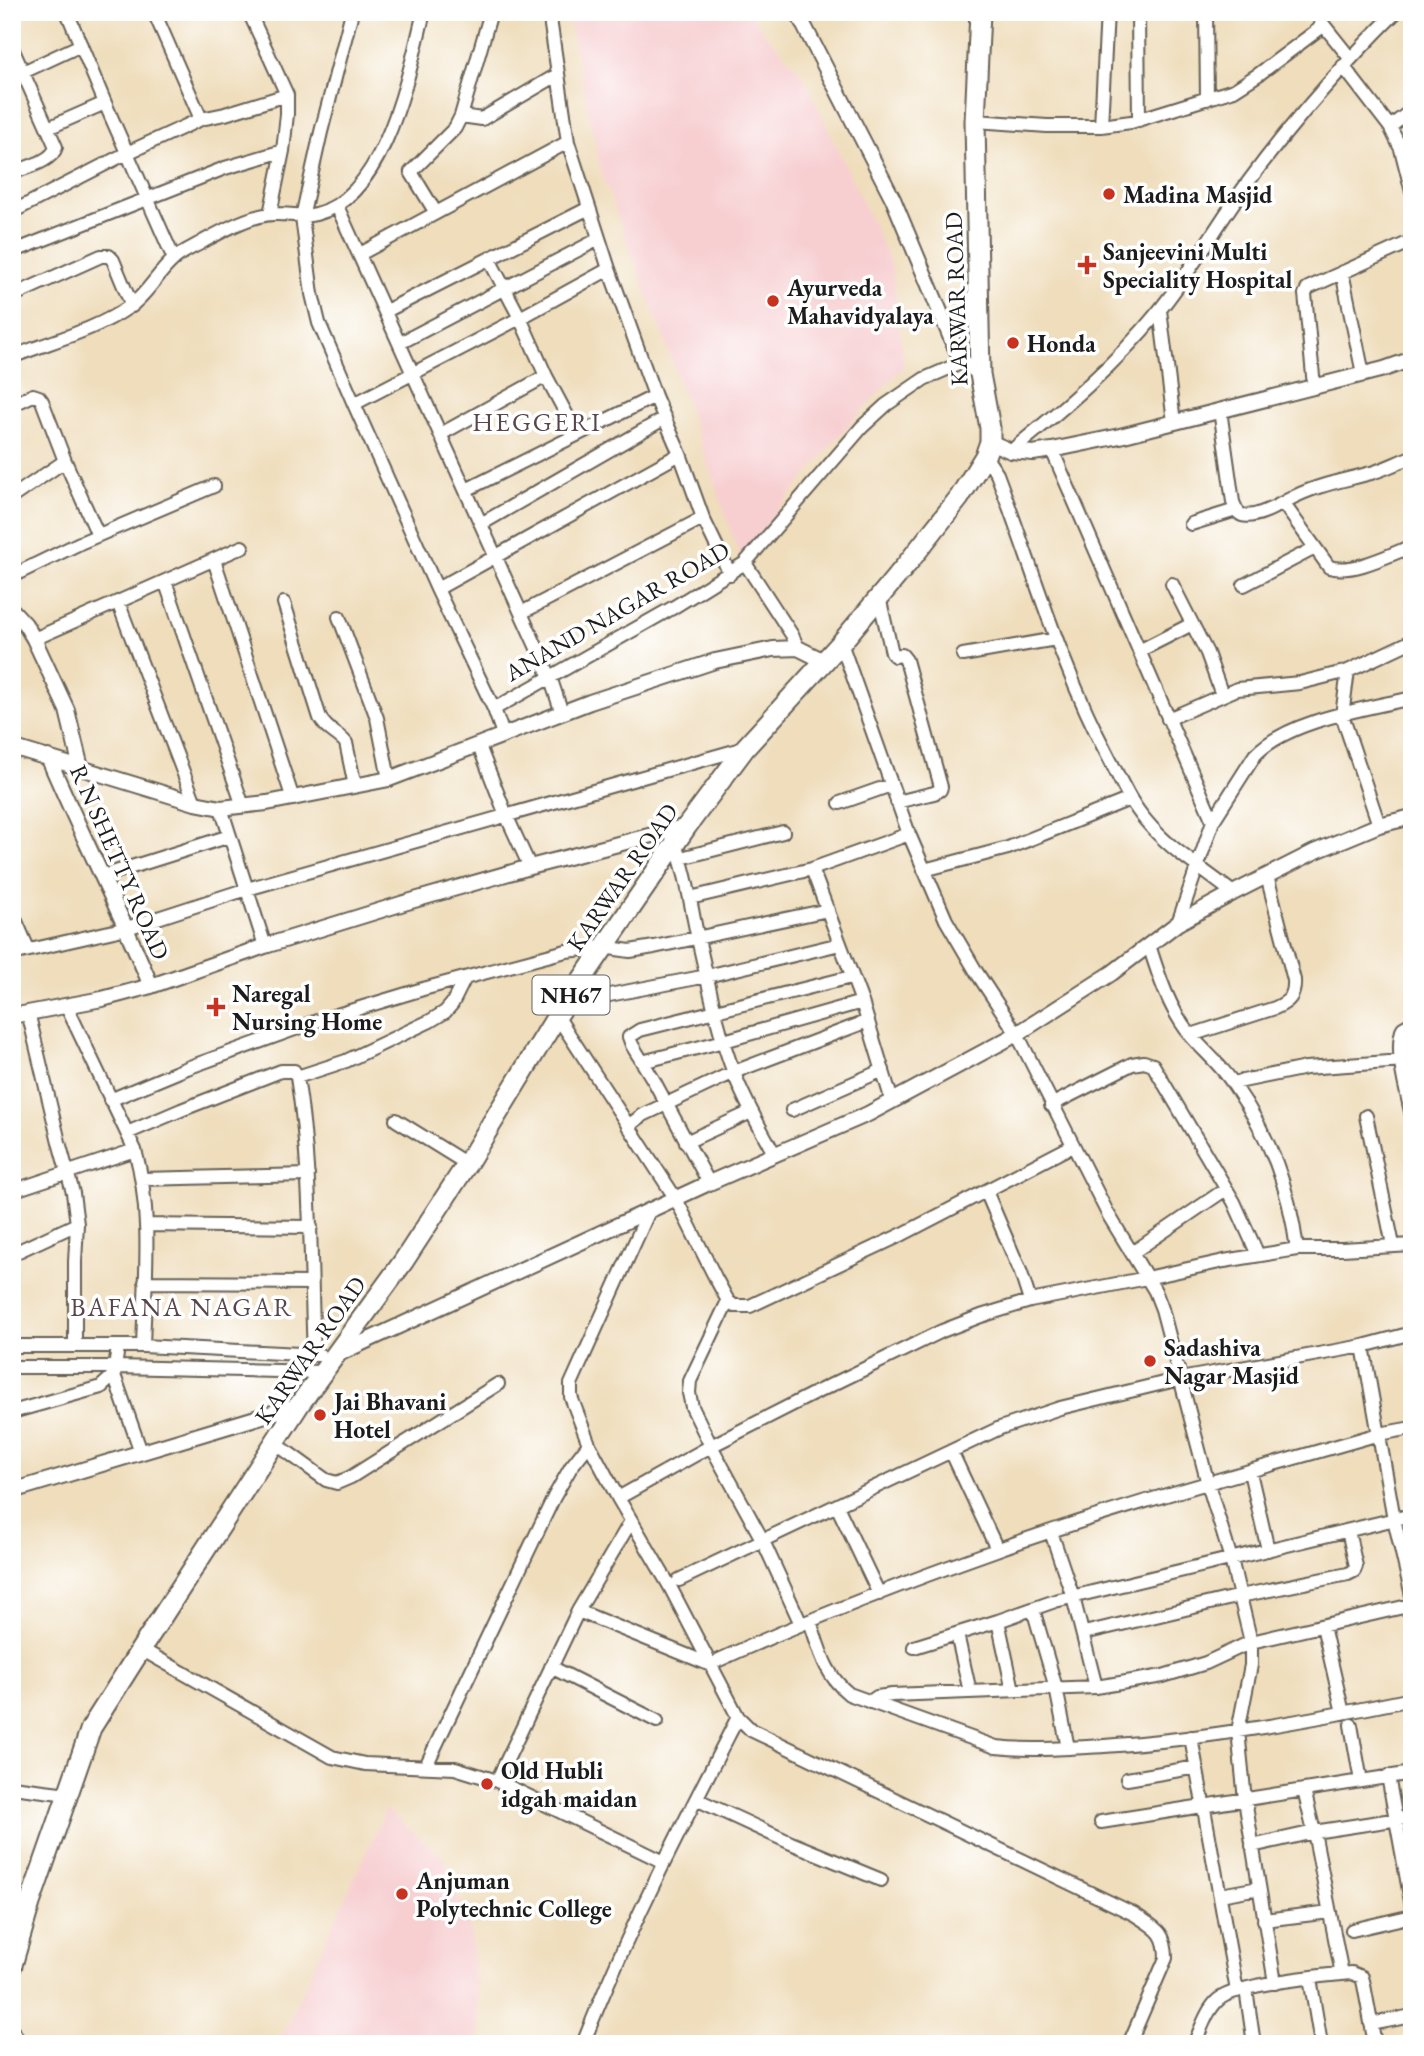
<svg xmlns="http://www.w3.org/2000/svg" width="1424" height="2056" viewBox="0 0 1424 2056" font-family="'EB Garamond',serif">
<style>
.built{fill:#f7cfd1}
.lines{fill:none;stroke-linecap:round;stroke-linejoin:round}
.minor-casing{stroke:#666054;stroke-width:16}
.tertiary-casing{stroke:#666054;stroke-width:18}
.trunk-casing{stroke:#666054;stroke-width:23}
.minor{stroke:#fff;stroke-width:12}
.tertiary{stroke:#fff;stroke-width:14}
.trunk{stroke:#fff;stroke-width:19}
.poi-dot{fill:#c8321e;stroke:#fff;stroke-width:2.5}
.labels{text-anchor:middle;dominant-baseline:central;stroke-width:7;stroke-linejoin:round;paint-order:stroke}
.shield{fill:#fff;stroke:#606060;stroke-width:2}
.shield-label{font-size:23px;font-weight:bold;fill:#1c1c1c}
.poi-label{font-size:24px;font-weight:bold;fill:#1c1c1c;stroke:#fff;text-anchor:start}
.street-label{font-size:24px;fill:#1c1c1c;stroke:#fff}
.neighbourhood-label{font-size:26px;letter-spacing:2px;fill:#59464d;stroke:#fff}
</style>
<rect width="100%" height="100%" fill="#fff"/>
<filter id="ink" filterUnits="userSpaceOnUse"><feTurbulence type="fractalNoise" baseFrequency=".0143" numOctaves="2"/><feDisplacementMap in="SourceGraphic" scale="14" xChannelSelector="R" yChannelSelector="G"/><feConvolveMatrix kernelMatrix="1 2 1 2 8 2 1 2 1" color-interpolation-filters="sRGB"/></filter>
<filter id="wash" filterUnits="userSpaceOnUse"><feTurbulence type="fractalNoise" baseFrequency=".00686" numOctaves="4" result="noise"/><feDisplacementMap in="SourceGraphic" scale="28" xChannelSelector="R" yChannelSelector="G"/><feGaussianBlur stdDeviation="1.57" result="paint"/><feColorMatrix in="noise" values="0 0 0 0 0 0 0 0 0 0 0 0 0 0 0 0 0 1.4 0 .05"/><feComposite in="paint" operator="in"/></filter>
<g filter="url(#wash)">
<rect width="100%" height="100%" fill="#efddbb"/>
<path class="built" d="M567 12H750L760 28 803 75 892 266 904 366 843 431 740 556 663 336 601 172Z
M386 1809 444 1858 470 1930 478 1997 479 2044H278Z"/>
</g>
<g filter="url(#ink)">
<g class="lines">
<defs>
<path id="minor" d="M67 12 105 103 174 259
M154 12 201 119
M249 12 287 95V114L283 151 270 214
M352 12 321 132 302 217 312 294 319 323 354 404 437 589 494 709
M549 12 568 142 609 269 655 396 680 454 703 518 730 574
M1138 12 1139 120
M1206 12 1207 99
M1322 23 1350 58
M12 48 56 147C52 162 26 167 12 173
M1343 66 1390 127 1401 149 1412 192
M23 72 81 45
M461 116 482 119 557 75
M975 121 1047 126H1101L1131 122 1234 90 1259 74 1319 29 1322 23 1318 12
M1101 126 1107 12
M1390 127 1412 110
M48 128 105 103
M337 206 521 613 550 677 562 713
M12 212 127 153 201 119 225 114 287 95
M436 213 411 172 455 128 461 116 491 12
M12 252 225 168 283 151
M360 254 568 142
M489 259 520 318 546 376
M1342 272 1363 374
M12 296 101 256H109L113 260 132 306
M1160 310 1174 422
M386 311 589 208
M400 343 599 239
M12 357C51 341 94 331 129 307 146 296 157 274 173 260 181 252 194 247 204 241 224 230 251 215 273 214 288 213 301 218 316 214 386 197 409 72 424 12
M1314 386 1305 294 1308 288 1412 241
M354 404 520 318 609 269
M12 405 33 395 39 397 42 401 65 461 98 535
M1220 410 1233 502C1235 507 1237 513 1242 515 1255 519 1277 506 1288 500 1315 485 1342 481 1371 473 1385 469 1398 462 1412 457
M441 434 546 376 577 434
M1052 450 1213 821
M1011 451C1063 409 1116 364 1158 312 1191 272 1216 226 1246 185 1291 123 1342 66 1396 12
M985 456 997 474C1033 569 1061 668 1109 758 1120 779 1130 803 1147 822 1170 850 1205 870 1233 893
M466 490 655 396
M12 497 65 461
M1283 503 1329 567C1353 574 1389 555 1412 546
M481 524 665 418
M1191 524 1236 510
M214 560 293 799
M745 563 792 635 798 648
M12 576 80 543 214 486
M165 581 243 806
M1172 584 1207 653 1222 695
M1244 585 1315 548
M437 589 680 454
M879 597 892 653 895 656 902 655 906 660 941 787 940 790 934 793 897 802
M118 602 195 803
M284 603 320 718C328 732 337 732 346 743L355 786
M521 613 703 518
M339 617 377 718 389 779
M34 639 242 547
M841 643 909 834 946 920 977 973 1017 1034 1108 1214 1155 1291 1162 1309 1208 1484 1231 1559 1251 1642V1665L1238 1731 1245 1800 1275 1983
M1139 651 1192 624
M963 655 1056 639
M1348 671 1342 715 1379 825
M1168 719 1237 689 1300 683 1348 671 1412 641
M503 734 494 709 674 607 745 563 862 427 886 405 924 379 963 362
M479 746 506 815 530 867
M840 803 891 785
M221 808 265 946
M675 844C688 876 691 910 699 943 709 986 718 1032 734 1073 745 1102 760 1128 775 1155
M681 858 783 832
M812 869 862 1002 892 1101
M924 870 1008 848 1130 799
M103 876 230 836
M690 898 812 869 909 834
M12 912 28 949
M1178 923 1213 821 1255 755C1288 720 1365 709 1412 698
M1149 945C1159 977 1170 1011 1192 1037 1206 1053 1223 1067 1234 1085 1270 1137 1289 1186 1297 1249
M12 954 127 928 247 889 745 748
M569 997H599L707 976 840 944
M66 1005 135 1150C153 1213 145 1282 143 1346
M28 1012 59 1142 73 1193 77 1224 75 1262V1346
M557 1016 676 1199 715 1277 728 1301 734 1306H750L903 1234 1072 1146
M1412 1023 1403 1028C1394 1050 1407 1093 1412 1116
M1191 1035 1275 1008C1289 1002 1295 996 1294 980L1267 876
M642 1062 724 1041 862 1002
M297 1077 346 1061 430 1021 445 1012 452 1004 465 978
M1233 1083 1306 1068 1402 1061
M110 1100 187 1068 317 1021 423 989 566 951 603 947 630 951 654 947 828 910
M1051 1105 1132 1064 1144 1062 1153 1065 1234 1202 1258 1255
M792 1110 883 1070
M1366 1116 1393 1245
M396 1120 467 1164
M628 1126 643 1115 734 1072 868 1021
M127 1133 181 1110 281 1071H294L297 1077C312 1169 310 1262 314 1355
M686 1142 751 1112
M142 1179 308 1175
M709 1183 654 1081 632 1045 629 1037 640 1030 851 977
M12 1191 135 1150
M986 1191 1021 1273 1030 1301
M649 1211 571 1384V1397L589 1444 618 1498 669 1585 738 1717 751 1730 1134 1914C1155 1928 1166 1931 1166 1958L1129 2044
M146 1225 311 1227
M1132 1253 1226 1189
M12 1254 77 1224
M145 1282 311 1283
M728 1301 690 1381 689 1393 692 1407 711 1446 763 1541 801 1624
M12 1346H143L320 1355
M1363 1346 1394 1519 1412 1596
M12 1367H116L323 1372
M114 1375 141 1452
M12 1412 101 1387 114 1375 118 1347
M275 1443 326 1480 337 1483 351 1477 498 1384
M951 1451 997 1549
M1250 1472 1268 1550
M618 1498 711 1446 813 1394 942 1331 981 1316 1030 1301 1147 1278 1224 1261 1297 1249H1342L1412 1245
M837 1506 879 1594
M1051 1532 1073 1597 1096 1687
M679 1580 1000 1428 1060 1408 1180 1379 1363 1346 1412 1333
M1033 1609 1056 1688 1068 1748
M578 1611 711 1665
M810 1621C820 1650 824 1674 849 1694L996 1747C1032 1751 1068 1748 1104 1746 1207 1739 1310 1720 1412 1699
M998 1621 1013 1690
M1323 1626 1343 1713
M1084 1633 1240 1596 1348 1574 1354 1571 1356 1566 1348 1531
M957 1634 970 1692
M914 1647 998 1621 1055 1601 1412 1515
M141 1649 332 1757 365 1764 455 1768 497 1781 664 1862
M719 1660C809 1619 903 1583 996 1550 1122 1505 1251 1471 1379 1434L1412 1428
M551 1667 657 1721
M870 1702 877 1697 892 1695 1096 1687 1163 1676 1206 1663 1251 1642 1412 1605
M1351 1725 1361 1781
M1191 1737 1237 1991
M426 1766 554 1497 571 1467 589 1444
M1388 1776 1412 1907
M1127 1779 1197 1767
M497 1781 578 1611 631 1521
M12 1787 68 1794
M1304 1790 1314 1832 1342 1974
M696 1799 791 1843 881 1880
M1101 1822 1412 1773
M1252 1846 1314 1832 1412 1817
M1220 1895 1259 1888
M1264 1920 1330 1912
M1352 1930 1412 1916
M1310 1978 1321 2044
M1246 1989 1254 2044
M1371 2024 1412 2016
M583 2044C627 1931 683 1824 738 1717
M1194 2044C1201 2030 1206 2011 1218 2000 1235 1984 1326 1975 1352 1973L1362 1977 1364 1985 1375 2044"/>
<path id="tertiary" d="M797 12 893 199 953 343 963 362 980 374
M990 442 1011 451 1033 453 1052 450 1120 436 1384 369 1412 359
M12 610 25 624 34 639 67 710 81 768
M12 747 195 803 221 808 267 803 389 779 590 702 715 661 773 649 798 648 824 661
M48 757C81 834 119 909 151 986
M12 1016 102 999 151 986 265 946 404 903 530 867 687 826
M336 1355 709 1183 868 1114 1017 1034 1112 973 1178 923 1233 893 1314 852 1379 825 1412 817
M12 1491 299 1405"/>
<path id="trunk" d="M12 1965 30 1903 91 1728 141 1649 299 1405 403 1262 467 1164 557 1016 687 826 745 748 841 643 907 564 959 498 985 456 990 442V428L980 374 975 121 980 12
M12 2036 17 2044"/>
</defs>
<use href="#minor" class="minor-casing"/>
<use href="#tertiary" class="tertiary-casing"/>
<use href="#trunk" class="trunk-casing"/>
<use href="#minor" class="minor"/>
<use href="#tertiary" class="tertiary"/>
<use href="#trunk" class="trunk"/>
</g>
</g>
<g class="poi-dot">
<circle cx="1109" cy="194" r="7"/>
<path d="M1083.5 254.5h7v7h7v7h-7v7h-7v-7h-7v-7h7z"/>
<circle cx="773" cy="301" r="7"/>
<circle cx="1013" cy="343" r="7"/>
<path d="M212.5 996.5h7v7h7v7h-7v7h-7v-7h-7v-7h7z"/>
<circle cx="1150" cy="1361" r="7"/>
<circle cx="320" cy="1415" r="7"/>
<circle cx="487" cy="1784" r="7"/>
<circle cx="402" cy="1894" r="7"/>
</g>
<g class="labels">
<rect class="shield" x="532.5" y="975.5" width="77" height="39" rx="5"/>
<g class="shield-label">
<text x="571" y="995">NH67</text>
</g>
<g class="poi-label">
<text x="1123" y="194">Madina Masjid</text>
<text x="1103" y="251">Sanjeevini Multi<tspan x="1103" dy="28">Speciality Hospital</tspan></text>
<text x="787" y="287">Ayurveda<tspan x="787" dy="28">Mahavidyalaya</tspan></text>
<text x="1027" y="343">Honda</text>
<text x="232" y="993">Naregal<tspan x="232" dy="28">Nursing Home</tspan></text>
<text x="1164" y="1347">Sadashiva<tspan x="1164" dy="28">Nagar Masjid</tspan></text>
<text x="334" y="1401">Jai Bhavani<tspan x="334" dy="28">Hotel</tspan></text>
<text x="501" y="1770">Old Hubli<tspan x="501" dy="28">idgah maidan</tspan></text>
<text x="416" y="1880">Anjuman<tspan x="416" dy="28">Polytechnic College</tspan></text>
</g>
<g class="street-label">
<text transform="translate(956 299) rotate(-92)">KARWAR ROAD</text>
<text transform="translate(617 611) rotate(-30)">ANAND NAGAR ROAD</text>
<text transform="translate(120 862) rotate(66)">R N SHETTY ROAD</text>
<text transform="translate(622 877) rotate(-55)">KARWAR ROAD</text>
<text transform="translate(310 1350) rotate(-55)">KARWAR ROAD</text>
</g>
<g class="neighbourhood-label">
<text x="537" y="422">HEGGERI</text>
<text x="182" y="1307">BAFANA NAGAR</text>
</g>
</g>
<rect width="1424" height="2056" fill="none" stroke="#fff" stroke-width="42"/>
</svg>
